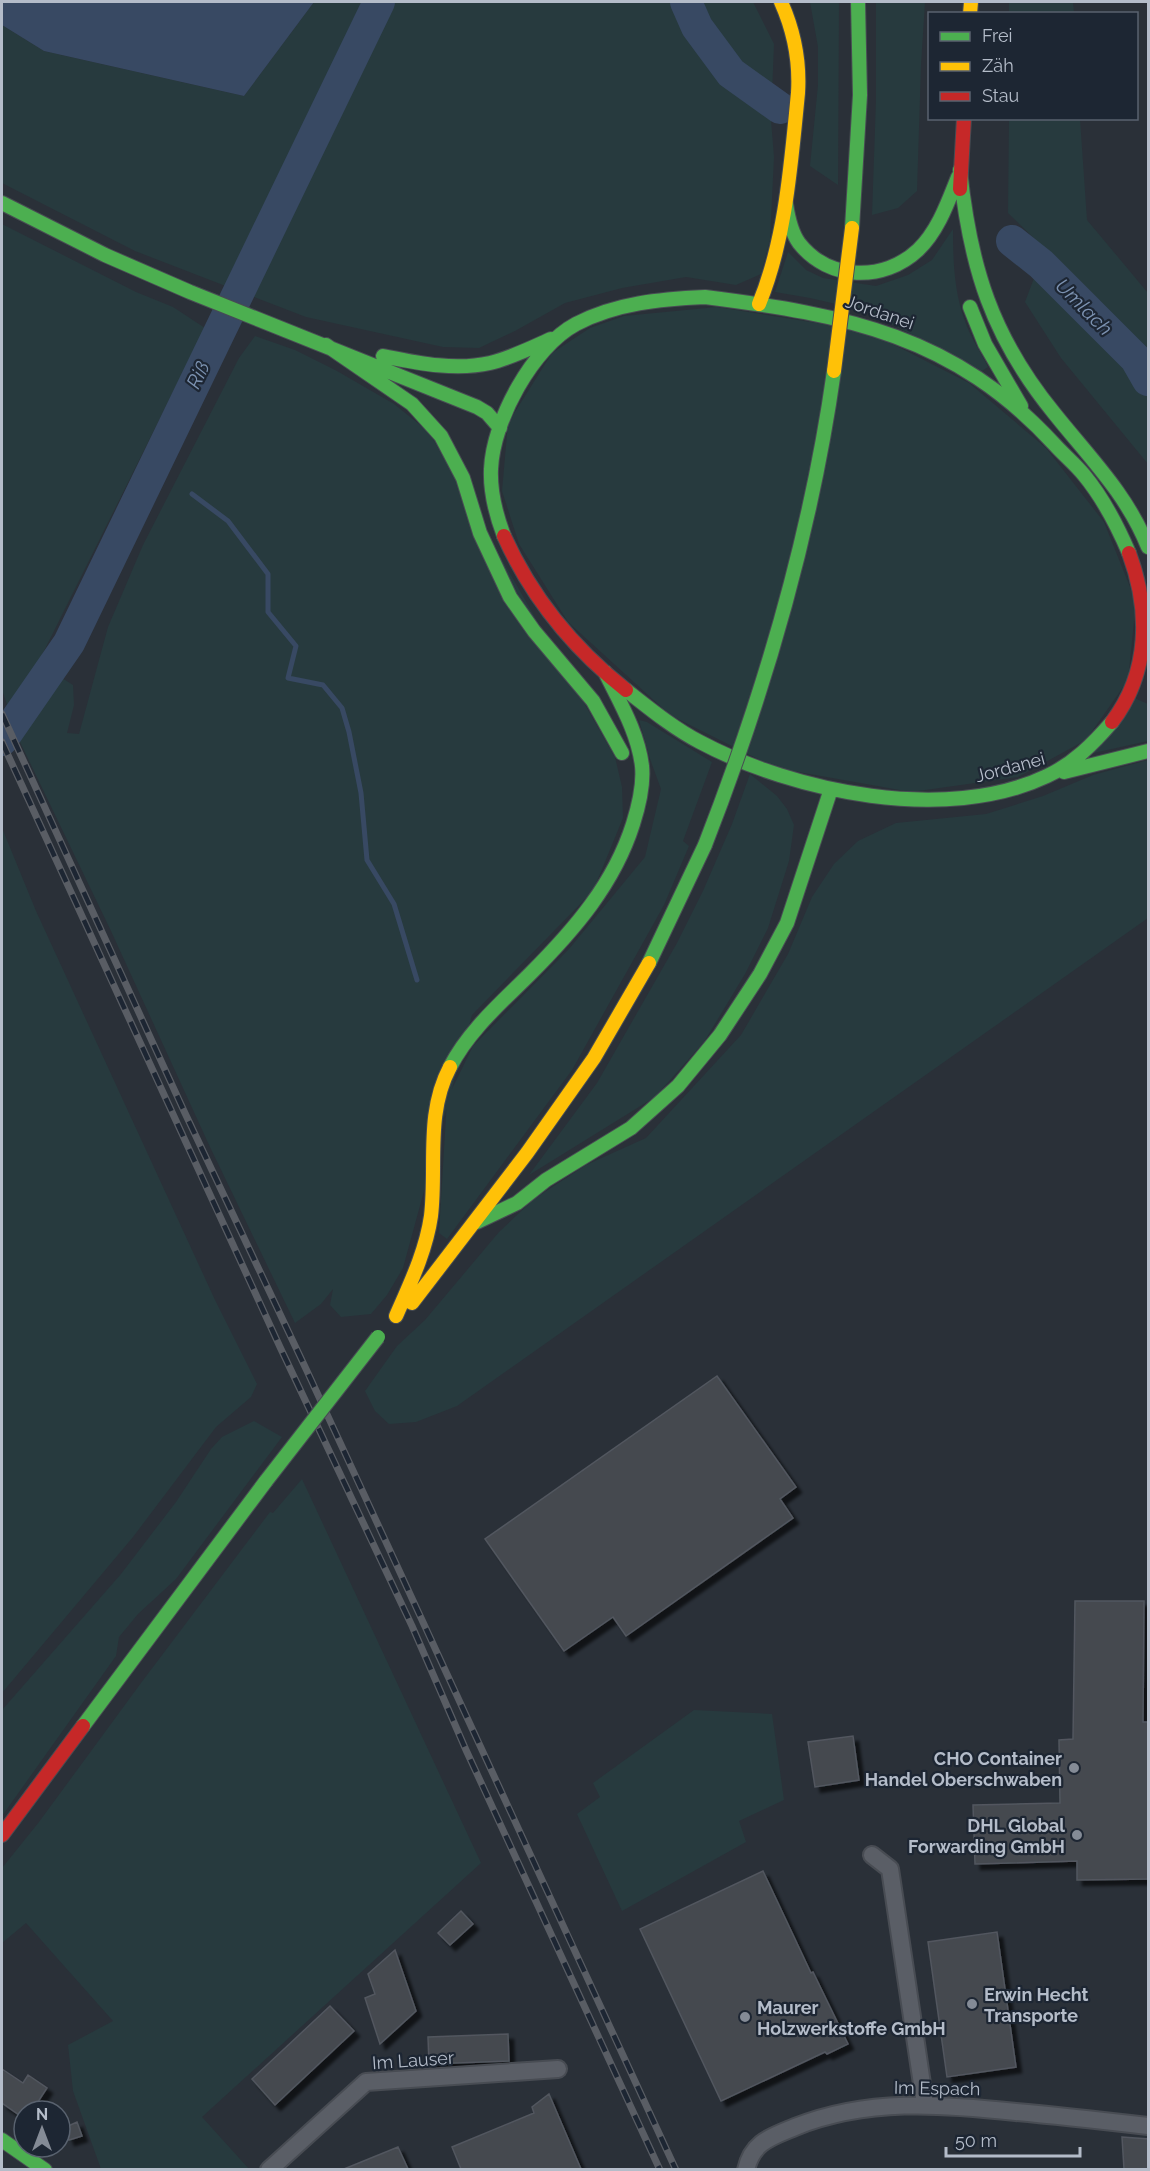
<svg xmlns="http://www.w3.org/2000/svg" width="1150" height="2171" viewBox="0 0 1150 2171" font-family="Raleway,sans-serif">
<style>
.green{fill:#273a3e}
.water{fill:#384963}
.lines{fill:none;stroke-linecap:round;stroke-linejoin:round}
.stream{stroke:#384963;stroke-width:5}
.river{stroke:#384963;stroke-width:32}
.building{fill:#444950;stroke:#52575f;stroke-width:1.5;filter:url(#shadow)}
.street-casing{stroke:#484c53;stroke-width:20}
.fast-casing{stroke:#484c53;stroke-width:16}
.slow-casing{stroke:#484c53;stroke-width:16}
.jam-casing{stroke:#484c53;stroke-width:16}
.street{stroke:#5a5e66;stroke-width:16}
.fast{stroke:#4caf50;stroke-width:14}
.slow{stroke:#ffc107;stroke-width:14}
.jam{stroke:#c62828;stroke-width:14}
.rail-casing{stroke:#595d64;stroke-width:7}
.rail{stroke:#1d2633;stroke-width:4.5;stroke-dasharray:14;stroke-linecap:butt}
.fast-bridge-casing{stroke:#474c53;stroke-width:16;stroke-linecap:butt}
.slow-bridge-casing{stroke:#474c53;stroke-width:16;stroke-linecap:butt}
.fast-bridge{stroke:#4caf50;stroke-width:14}
.slow-bridge{stroke:#ffc107;stroke-width:14}
.poi-dot{fill:#848b96;stroke:#1d2633;stroke-width:2}
.labels{text-anchor:middle;dominant-baseline:central;stroke-width:4.5;stroke-linejoin:round;paint-order:stroke}
.street-label{font-size:18px;fill:#b4bcc9;stroke:#1d2633}
.poi-label{font-size:18px;font-weight:bold;fill:#b4bcc9;stroke:#1d2633;text-anchor:end}
.water-label{font-size:20px;font-style:italic;fill:#7c92b1;stroke:#1d2633}
</style>
<defs>
<filter id="shadow"><feDropShadow dx="5.5" dy="5.5" stdDeviation="1.5" flood-color="#0009"/></filter>
</defs>
<rect width="100%" height="100%" fill="#2a3038"/>
<path class="green" d="M314 2H753L774 44 771 120 774 157 770 240 761 274 736 285 686 277 622 288 565 303 515 331 479 348 443 347 306 317 135 251 2 183V25L44 51 244 96Z
M810 2H839L838 185 810 166 818 85V47Z
M876 2H925L921 65 917 191 898 208 872 215 876 100Z
M1009 2H1073L1074 13H1009Z
M1009 119H1080L1087 220 1148 293V464L1061 358 1025 302 1045 249 1008 213Z
M2 224 136 292 173 307 205 328 38 663 73 685 74 705 67 733 79 734 108 627 143 545 239 358 255 336 295 350 337 371 394 404 429 432 615 757 622 787 623 818 593 891 472 1015 403 1268 387 1295 371 1314 341 1317 330 1305 333 1289 321 1304 295 1323 210 1147 111 931 20 742 2 690Z
M953 229C953 260 954 292 965 321 970 337 981 352 988 367L982 371 866 311 810 298 775 292 788 252 806 270 823 278 876 286 908 275 932 260Z
M717 307 867 331 969 383 1046 448 1104 522 1136 602 1128 680 1086 740 1018 777 911 792 776 768 670 715 568 622 519 544 502 491 508 423 552 353 590 328 624 316Z
M1134 698 1148 704V741L1089 754Z
M639 720 647 722 712 762 683 841 689 846 664 905 572 1070 447 1239 439 1233 447 1099 473 1046 569 949 645 857 661 789 650 759Z
M1148 760V918L457 1406 416 1422 389 1424 375 1411 365 1391 397 1346 425 1320 499 1232 534 1199 586 1165 646 1138 741 1035 788 954 812 897 834 864 858 841 896 823 986 814 1043 796 1093 775Z
M750 774 777 796 787 809 794 825 789 861 768 928 745 974 704 1042 655 1097 529 1175 597 1083 677 943 703 891 732 824Z
M2 828 36 911 215 1300 257 1384 251 1397 216 1427 133 1537 2 1693Z
M254 1421 282 1437 176 1579 138 1614 119 1637 116 1656 2 1816V1710L121 1574 176 1502 211 1449 222 1437Z
M302 1479 481 1863 202 2117 249 2169H101L73 2091 68 2045 113 2021 26 1923 2 1943V1868L39 1822 141 1683 270 1512 273 1513Z
M694 1710 772 1714 784 1800 739 1821 746 1842 622 1911 577 1814 600 1797 593 1783Z"/>
<path class="water" d="M2 2H314L244 96 44 51 2 25Z"/>
<g class="lines">
<path class="stream" d="M192 494 228 521 268 574V612L296 646 288 678 323 685 342 708 349 732 361 793 367 860 394 904 417 980"/>
<path class="river" d="M686 2 697 27 731 73 780 108
M1012 241 1041 264 1136 359 1148 380
M2 740 69 643 379 2"/>
</g>
<path class="building" d="M717 1376 796 1487 780 1499 793 1518 626 1636 613 1617 564 1651 485 1539Z
M1075 1601H1144L1143 1722H1149V1879L1077 1880V1861L975 1864 973 1805 1060 1803 1059 1740 1073 1739Z
M853 1736 859 1780 815 1787 808 1742Z
M763 1871 811 1973 813 1972 848 2044 827 2054 825 2052 721 2101 640 1929Z
M461 1911 473 1924 450 1945 438 1933Z
M997 1932 1016 2067 947 2077 928 1942Z
M395 1950 416 2011 380 2044 365 1998 375 1994 368 1974Z
M330 2006 354 2031 275 2105 252 2079Z
M508 2034 509 2061 429 2064 428 2037Z
M2 2069 23 2083 28 2075 47 2088 32 2111H24L22 2117 2 2103Z
M549 2094 581 2169H461L452 2147 534 2113 532 2107Z
M77 2122 82 2136 69 2140 64 2128Z
M1122 2137 1149 2139V2169H1124Z
M398 2147 408 2169H344Z"/>
<g class="lines">
<defs>
<path id="street" d="M872 1855 890 1869 925 2104
M269 2170 366 2082 558 2069
M746 2170C752 2142 771 2137 795 2127 867 2098 941 2104 1016 2112 1060 2116 1104 2121 1148 2126"/>
<path id="fast" d="M960 170C970 267 992 337 1054 413 1089 457 1127 494 1148 547
M2 203 105 255 190 292 477 407 487 413 500 428
M786 204C788 217 791 232 799 243 829 281 884 282 918 250 938 231 948 202 958 177
M852 228 860 95 858 2
M705 297C846 315 954 335 1055 445 1064 455 1075 464 1084 475 1103 498 1117 525 1129 553
M970 307 985 344 1021 406
M326 345 412 404 441 436 463 478 480 533 510 597 534 631 593 701 622 753
M383 356C418 363 455 371 490 363 511 358 531 348 551 339
M504 536C496 515 490 491 491 469 493 420 533 347 576 324 616 303 661 299 705 297
M626 690C649 708 673 728 700 742 794 792 946 824 1047 776 1073 764 1093 744 1112 722
M1064 772 1148 751
M649 963 705 845
M450 1067C469 1030 502 1002 530 974 574 930 614 884 633 824 639 805 644 785 642 766 638 732 619 701 605 672
M477 1222 517 1203 546 1180 631 1128 678 1086 720 1035 760 974 787 923 831 789
M83 1726 266 1481
M2 2140 45 2170"/>
<path id="slow" d="M970 14 971 2
M759 304C786 238 791 163 798 93 800 61 794 31 781 2
M412 1303 527 1153 594 1058 649 963
M396 1316C410 1284 426 1251 431 1216 437 1166 425 1114 450 1067"/>
<path id="jam" d="M960 189 964 118
M504 536C531 596 573 648 626 690
M1112 722C1150 672 1150 610 1129 553
M2 1835 83 1726"/>
</defs>
<use href="#street" class="street-casing"/>
<use href="#fast" class="fast-casing"/>
<use href="#slow" class="slow-casing"/>
<use href="#jam" class="jam-casing"/>
<use href="#street" class="street"/>
<use href="#fast" class="fast"/>
<use href="#slow" class="slow"/>
<use href="#jam" class="jam"/>
<defs>
<path id="rail" d="M2 714 184 1111 307 1371 676 2170
M2 742 280 1347 412 1626 466 1750 660 2170"/>
</defs>
<use href="#rail" class="rail-casing"/>
<use href="#rail" class="rail"/>
<defs>
<path id="fast-bridge" d="M705 845C765 691 811 534 834 371
M266 1481 378 1337"/>
<path id="slow-bridge" d="M834 371 852 228"/>
</defs>
<use href="#fast-bridge" class="fast-bridge-casing"/>
<use href="#slow-bridge" class="slow-bridge-casing"/>
<use href="#fast-bridge" class="fast-bridge"/>
<use href="#slow-bridge" class="slow-bridge"/>
</g>
<g class="poi-dot">
<circle cx="1074" cy="1768" r="6"/>
<circle cx="1077" cy="1835" r="6"/>
<circle cx="972" cy="2004" r="6"/>
<circle cx="745" cy="2017" r="6"/>
</g>
<g class="labels">
<g class="street-label">
<text transform="translate(880 312) rotate(19)">Jordanei</text>
<text transform="translate(1010 767) rotate(-15)">Jordanei</text>
<text transform="translate(413 2060) rotate(-4)">Im Lauser</text>
<text transform="translate(937 2088) rotate(1)">Im Espach</text>
</g>
<g class="poi-label">
<text x="1062" y="1758">CHO Container<tspan x="1062" dy="21">Handel Oberschwaben</tspan></text>
<text x="1065" y="1825">DHL Global<tspan x="1065" dy="21">Forwarding GmbH</tspan></text>
<text x="984" y="1994" text-anchor="start">Erwin Hecht<tspan x="984" dy="21">Transporte</tspan></text>
<text x="757" y="2007" text-anchor="start">Maurer<tspan x="757" dy="21">Holzwerkstoffe GmbH</tspan></text>
</g>
<g class="water-label">
<text transform="translate(1084 307) rotate(45)">Umlach</text>
<text transform="translate(198 375) rotate(-64)">Riß</text>
</g>
</g>
<rect width="1150" height="2171" fill="none" stroke="#b4bcc9" stroke-width="6"/>
<rect x="928" y="12" width="210" height="108" fill="#1d2633" stroke="#59626f" stroke-width="1.5"/>
<rect x="940" y="32" width="30" height="9" fill="#4caf50" stroke="#59626f" stroke-width="1.5"/>
<text x="982" y="42" font-size="18" fill="#b4bcc9">Frei</text>
<rect x="940" y="62" width="30" height="9" fill="#ffc107" stroke="#59626f" stroke-width="1.5"/>
<text x="982" y="72" font-size="18" fill="#b4bcc9">Zäh</text>
<rect x="940" y="92" width="30" height="9" fill="#c62828" stroke="#59626f" stroke-width="1.5"/>
<text x="982" y="102" font-size="18" fill="#b4bcc9">Stau</text>
<g transform="translate(42 2129)"><circle r="28" fill="#1d2633" stroke="#59626f" stroke-width="1.5"/>
<path d="M0-4.5L10 22L0 15L-10 22Z" fill="#848b96"/>
<text y="-9" font-size="16" font-weight="bold" text-anchor="middle" fill="#b4bcc9">N</text>
</g>
<path d="M946 2147v9h134v-9" fill="none" stroke="#b4bcc9" stroke-width="3"/>
<text x="955" y="2147" font-size="18" fill="#b4bcc9" stroke="#1d2633" stroke-width="4.5" paint-order="stroke">50 m</text>
</svg>
